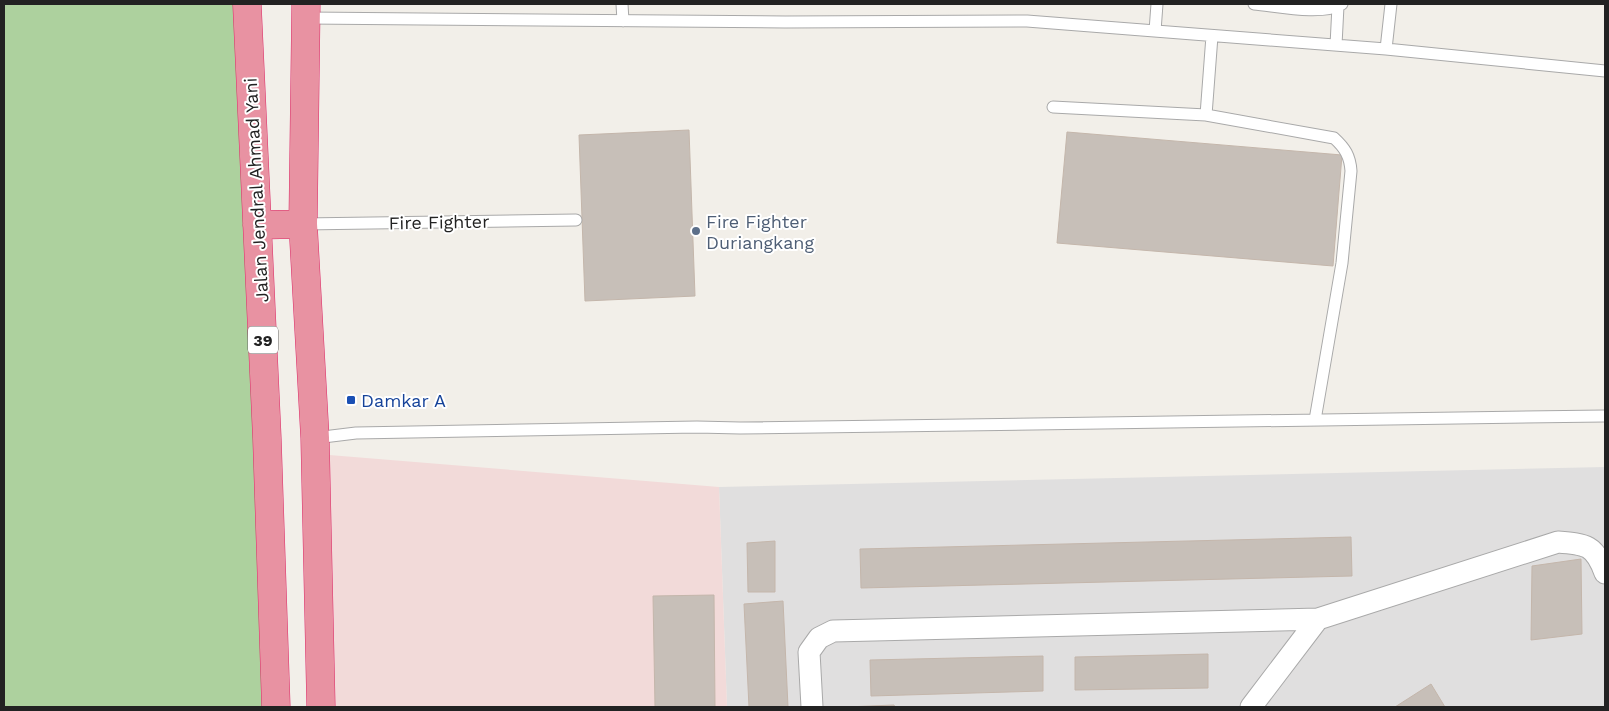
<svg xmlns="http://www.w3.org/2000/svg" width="1609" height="711" viewBox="0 0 1609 711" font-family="'Work Sans',sans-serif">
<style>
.residential{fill:#e0dfdf}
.commercial{fill:#f2dad9}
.forest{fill:#add19e}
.building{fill:#c7bfb8;stroke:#c4b6ab}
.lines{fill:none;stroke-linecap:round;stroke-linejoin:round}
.lane-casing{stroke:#a9a9a9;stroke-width:13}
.street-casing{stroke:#a9a9a9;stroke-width:23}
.highway-casing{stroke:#dc2a67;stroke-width:29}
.lane{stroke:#fff;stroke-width:11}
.street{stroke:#fff;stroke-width:21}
.highway{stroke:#e892a2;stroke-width:28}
.service-dot{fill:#5c6f8a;stroke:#fff;stroke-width:2}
.transit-dot{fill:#1a4fb4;stroke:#fff;stroke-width:2}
.labels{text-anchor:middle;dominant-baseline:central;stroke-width:4;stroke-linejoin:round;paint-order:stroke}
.shield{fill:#fff;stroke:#646464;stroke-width:1}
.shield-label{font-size:16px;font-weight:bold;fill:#222}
.street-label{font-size:18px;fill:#222;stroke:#fff}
.service-label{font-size:18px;fill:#4e5e75;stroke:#fff;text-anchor:start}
.transit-label{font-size:18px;fill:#164399;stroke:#fff;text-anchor:start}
</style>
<rect width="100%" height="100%" fill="#f2efe9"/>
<path class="residential" d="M1605 467V707H727L719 487Z"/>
<path class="commercial" d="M317 454 719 487 727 707H324Z"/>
<path class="forest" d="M4 4H247L272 707H4Z"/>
<path class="building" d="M689 130 695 296 585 301 579 135Z
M1067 132 1342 155 1333 266 1057 243Z
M1351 537 1352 576 861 588 860 549Z
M775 541V592H748L747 543Z
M1581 559 1582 634 1531 640 1532 566Z
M714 595 715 707H655L653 596Z
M783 601 788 707H749L744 604Z
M1208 654V688L1075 690V657Z
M1043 656V691L871 696 870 660Z
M1431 684 1445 707H1395Z
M894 705 895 707H846Z"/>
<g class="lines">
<defs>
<path id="lane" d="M622 4 623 21
M1254 4C1277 6 1322 16 1342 4
M307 18 785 22 1027 21 1386 49 1391 4
M1155 31 1157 4
M1336 45 1338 6
M1386 49 1605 71
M1053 107 1206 115 1334 138C1345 148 1350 156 1351 171L1342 263 1315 420
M1206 115 1212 36
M303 224 576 220
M315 438 356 433 697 427 740 428 1605 416"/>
<path id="street" d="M812 707 809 652 819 638 833 631 1318 619
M1251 707 1318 619 1558 542C1586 544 1595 545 1605 573"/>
<path id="highway" d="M247 4 267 438 276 707
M306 4 303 224 315 438 321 707
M257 225 303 224"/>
</defs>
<use href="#lane" class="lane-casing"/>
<use href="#street" class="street-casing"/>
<use href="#highway" class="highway-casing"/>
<use href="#lane" class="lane"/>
<use href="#street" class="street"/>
<use href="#highway" class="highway"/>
</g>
<circle class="service-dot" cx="696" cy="231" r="5"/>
<rect class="transit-dot" x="346" y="395" width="10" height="10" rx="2.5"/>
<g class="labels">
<rect class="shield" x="248" y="326.5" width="30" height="27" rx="4"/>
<g class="shield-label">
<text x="263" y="340">39</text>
</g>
<g class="street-label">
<text transform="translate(256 190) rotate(-93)">Jalan Jendral Ahmad Yani</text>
<text transform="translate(439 222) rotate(-1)">Fire Fighter</text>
</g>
<g class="service-label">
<text x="706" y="221">Fire Fighter<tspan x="706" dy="21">Duriangkang</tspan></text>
</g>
<g class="transit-label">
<text x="361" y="400">Damkar A</text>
</g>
</g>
<rect width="1609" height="711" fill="none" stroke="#222222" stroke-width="10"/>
</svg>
